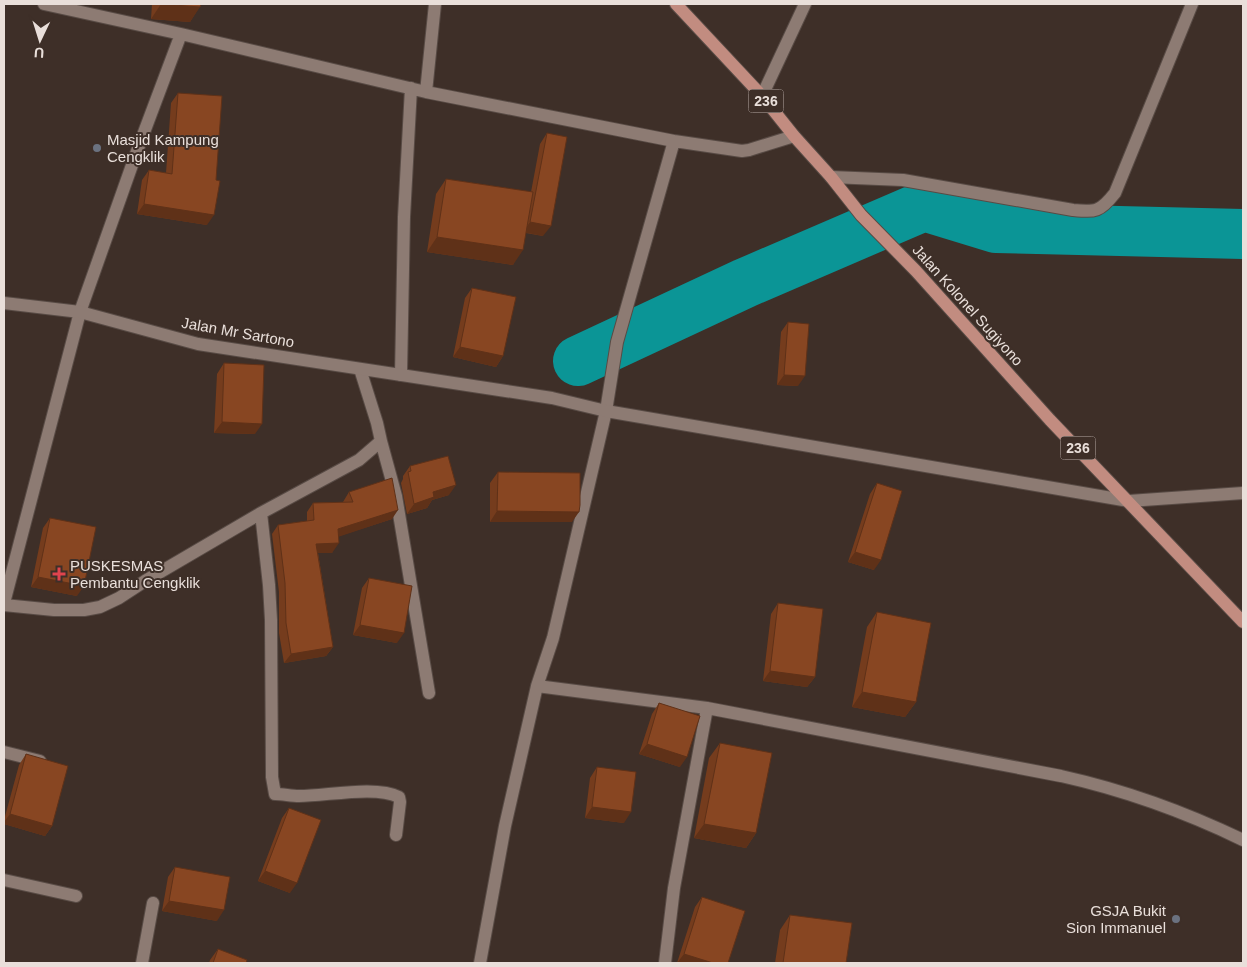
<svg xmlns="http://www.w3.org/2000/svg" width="1247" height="967" viewBox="0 0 1247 967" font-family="Helvetica,sans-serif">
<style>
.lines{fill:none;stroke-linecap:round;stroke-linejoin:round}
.river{stroke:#0b9596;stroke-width:50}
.minor-casing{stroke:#584b45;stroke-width:14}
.tertiary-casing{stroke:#584b45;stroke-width:14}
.primary-casing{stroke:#584b45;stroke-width:14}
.minor{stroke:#8d7b73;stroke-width:12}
.tertiary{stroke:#8d7b73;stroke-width:12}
.primary{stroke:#c28c80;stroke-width:12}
.wall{fill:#753c1d}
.shaded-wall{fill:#5f3118}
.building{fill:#884622;stroke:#5f3118}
.worship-dot{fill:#6b7280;stroke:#3e2f28;stroke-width:2}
.health-dot{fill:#e0444e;stroke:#3e2f28;stroke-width:2}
.labels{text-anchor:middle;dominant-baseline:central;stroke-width:4;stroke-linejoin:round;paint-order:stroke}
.shield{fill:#3e2f28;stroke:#b6aaa5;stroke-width:1}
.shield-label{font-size:14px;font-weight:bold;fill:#e9dfda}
.poi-label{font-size:15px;fill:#e9dfda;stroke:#3e2f28;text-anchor:start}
.street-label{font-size:15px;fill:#e9dfda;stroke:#3e2f28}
</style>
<rect width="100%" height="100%" fill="#3e2f28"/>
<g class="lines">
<path class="river" d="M578 361 745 283 924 206 996 228 1243 234"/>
<defs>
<path id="minor" d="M44 4 181 34 426 92 674 141 742 151 749 150 794 136
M426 92 435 4
M762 96 805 4
M831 177 903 180 1073 210C1096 212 1100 212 1115 193L1192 4
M401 375 404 217 411 88
M381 441 396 496 429 693
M1129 501 1243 493
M261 513 269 585 271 620 272 777 275 794C283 794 291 796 299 796 327 796 375 785 399 797L400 802 396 835
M4 603 80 312 137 151 181 34
M4 605 54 610H84L100 607 119 598 145 581 261 513 359 460 381 441 377 423 360 369
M537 686 707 708 1061 776C1124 790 1185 812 1243 840
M4 752 40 761
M4 880 76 896
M142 963 153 903
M480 963 505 826 537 686 553 638 606 411 617 342 674 141
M665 963 674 888 707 708"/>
<path id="tertiary" d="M4 303 80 312 198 344 552 398 606 411 1129 501"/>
<path id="primary" d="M676 4 762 96 794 136 831 177 861 215 916 271 1050 420 1243 622"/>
</defs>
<use href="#minor" class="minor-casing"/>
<use href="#tertiary" class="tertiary-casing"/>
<use href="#primary" class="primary-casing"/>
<use href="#minor" class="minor"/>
<use href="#tertiary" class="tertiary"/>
<use href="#primary" class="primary"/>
</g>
<path class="wall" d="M152 4H201L190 22 151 19Z
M178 93 207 225 137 214 142 180 149 170 166 173 171 103Z
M547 133 543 236 526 233 513 265 427 252 436 194 446 179 531 192 540 144Z
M472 288 503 356 496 367 453 357 465 298Z
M788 322 798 386 777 385 781 332Z
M224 363 255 434 214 433 217 374Z
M410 466 449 495 432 500 427 508 407 514 401 483 403 479V476Z
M498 472 572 522H490V483Z
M877 483 874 570 848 562 870 494Z
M349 492 392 519 339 536 332 553H318L333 647 326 656 284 663 279 633V592L272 534 278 525 307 521V512L313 503 343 502Z
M50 518 77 596 31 587 43 528Z
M369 578 397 643 353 635 362 588Z
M778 603 815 677 807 687 763 681 771 614Z
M877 612 916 702 905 717 852 707 867 627Z
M659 703 680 767 639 754 652 714Z
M720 743 756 833 746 848 694 838 709 758Z
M26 754 52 826 45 836 4 824V820L19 765Z
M597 767 624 823 585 818 590 778Z
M289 808 290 893 258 881 282 818Z
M175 867 217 921 162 911 168 877Z
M702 897 728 963H677L695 907Z
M790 915 846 963H775L780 930Z
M218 949 246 963H209L210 960Z"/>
<path class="shaded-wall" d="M161 4 200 7 190 22 151 19Z
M144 204 214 215 207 225 137 214Z
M530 222 551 226 543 236 523 232Z
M437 237 523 250 513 265 427 252Z
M460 347 503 356 496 367 453 357Z
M784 375 805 376 798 386 777 385Z
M222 422 262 424 255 434 214 433Z
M456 485 449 495 432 500 427 508 407 514 414 504 433 492Z
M398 510 392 519 332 539 338 529Z
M497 511 579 512 572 522H490Z
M339 543 332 553H309L316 544Z
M855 552 881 560 874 570 848 562Z
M38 577 84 586 77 596 31 587Z
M360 625 404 633 397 643 353 635Z
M333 647 326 656 284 663 291 654Z
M770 671 815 677 807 687 763 681Z
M862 692 916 702 905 717 852 707Z
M647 744 687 757 680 767 639 754Z
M592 807 631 812 624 823 585 818Z
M10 814 52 826 45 836 4 824V822Z
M704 824 756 833 746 848 694 838Z
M265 871 297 883 290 893 258 881Z
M169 901 224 910 217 921 162 911Z
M684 954 713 963H677Z"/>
<path class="building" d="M161 4H201L200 7Z
M178 93 222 96 216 180 220 181 214 215 144 204 149 170 172 174Z
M547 133 567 137 551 226 530 222Z
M446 179 533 192 523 250 437 237Z
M472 288 516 297 503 356 460 347Z
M788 322 809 324 805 376 784 375Z
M224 363 264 365 262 424 222 422Z
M448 456 456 485 433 492 434 497 414 504 408 472 411 471 410 466Z
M498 472 580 473V505L579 512 497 511Z
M392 478 398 510 338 529 339 543 316 544 333 647 291 654 286 623 285 583 278 525 314 520 313 503 353 502 349 492Z
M877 483 902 491 881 560 855 552Z
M50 518 96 527 84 586 38 577Z
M369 578 412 586 404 633 360 625Z
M778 603 823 609 815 677 770 671Z
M877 612 931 623 916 702 862 692Z
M659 703 700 716 687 757 647 744Z
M720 743 772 753 756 833 704 824Z
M26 754 68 766 52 826 10 814Z
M597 767 636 772 631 812 592 807Z
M289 808 321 820 297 883 265 871Z
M175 867 230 877 224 910 169 901Z
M702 897 745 911 728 963H713L684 954Z
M790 915 852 923 846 963H783Z
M218 949 247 960 246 963H213Z"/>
<g class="worship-dot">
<circle cx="97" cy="148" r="5"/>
<circle cx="1176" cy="919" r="5"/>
</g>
<path class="health-dot" d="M56.5 566.5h5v5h5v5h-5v5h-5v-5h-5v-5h5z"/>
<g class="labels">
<g class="shield">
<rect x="748.5" y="89.5" width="35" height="23" rx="4"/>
<rect x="1060.5" y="436.5" width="35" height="23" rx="4"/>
</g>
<g class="shield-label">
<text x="766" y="101">236</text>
<text x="1078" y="448">236</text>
</g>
<g class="poi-label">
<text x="107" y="139">Masjid Kampung<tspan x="107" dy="17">Cengklik</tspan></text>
<text x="70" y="565">PUSKESMAS<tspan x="70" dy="17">Pembantu Cengklik</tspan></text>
<text x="1166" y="910" text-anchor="end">GSJA Bukit<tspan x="1166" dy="17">Sion Immanuel</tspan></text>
</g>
<g class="street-label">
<text transform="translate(968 305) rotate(48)">Jalan Kolonel Sugiyono</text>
<text transform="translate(238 332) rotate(10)">Jalan Mr Sartono</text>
</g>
</g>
<rect width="1247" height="967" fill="none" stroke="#e9dfda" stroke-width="10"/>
<g transform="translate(40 40) rotate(184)" stroke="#3e2f28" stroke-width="4" paint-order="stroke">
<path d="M0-4L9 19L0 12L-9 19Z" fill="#e9dfda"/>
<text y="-8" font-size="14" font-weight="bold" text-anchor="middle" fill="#e9dfda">U</text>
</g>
</svg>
